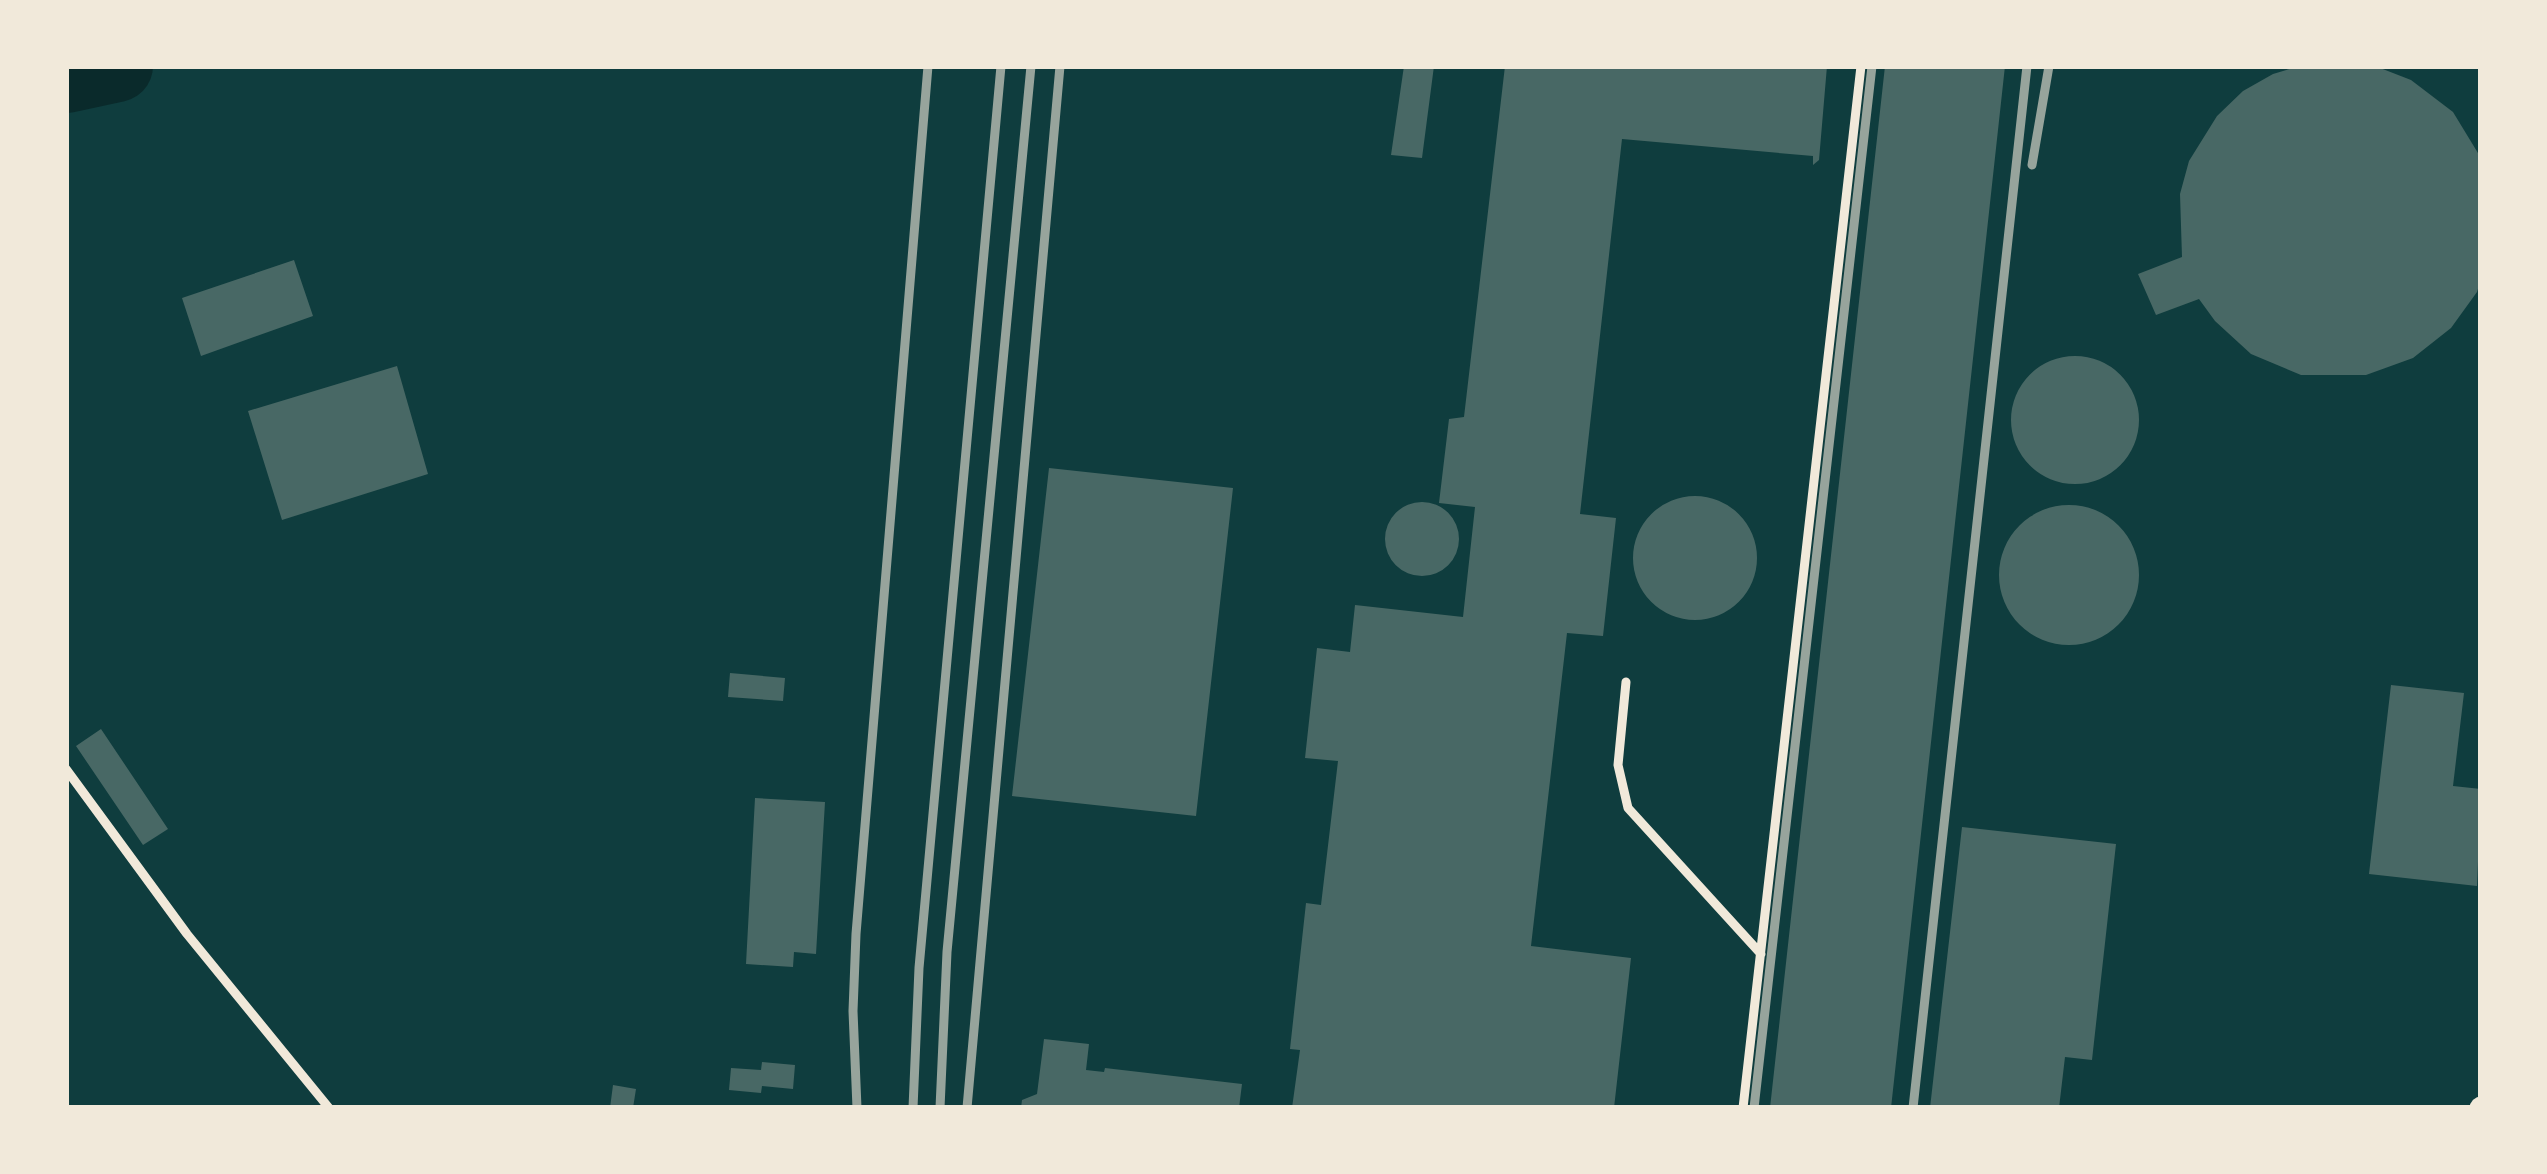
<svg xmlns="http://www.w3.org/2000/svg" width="2547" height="1174" viewBox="0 0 2547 1174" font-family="'Nunito Sans',sans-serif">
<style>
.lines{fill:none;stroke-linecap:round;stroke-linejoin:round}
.river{stroke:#0a2a2b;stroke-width:72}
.building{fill:#486865}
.service{stroke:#f1e9da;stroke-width:9}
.tertiary{stroke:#f1e9da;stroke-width:21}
.rail{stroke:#97a49c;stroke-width:9}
</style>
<rect width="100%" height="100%" fill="#0f3d3e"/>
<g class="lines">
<path class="river" d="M66 77 117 66"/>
</g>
<path class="building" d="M1404 66H1434L1422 158 1391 155Z
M1505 66H1827L1819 160 1813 165V156L1622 139 1580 514 1616 518 1603 636 1567 633 1531 946 1631 958 1614 1108H1292L1300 1050 1290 1049 1306 903 1321 905 1338 761 1305 758 1317 648 1350 652 1355 605 1463 617 1475 507 1439 503 1449 419 1464 417Z
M1885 66H2005L1891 1108H1770Z
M2299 66H2375L2411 80 2453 112 2481 158V279L2477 292 2451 328 2413 358 2366 375H2301L2251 354 2215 321 2199 299 2156 315 2138 274 2182 257 2180 194 2189 161 2217 116 2243 91 2273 74Z
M294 260 313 316 201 356 182 298Z
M2011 420a64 64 0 1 1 128 0a64 64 0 1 1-128 0Z
M397 366 428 474 282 520 248 411Z
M1049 468 1233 488 1196 816 1012 796Z
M1633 558a62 62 0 1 1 124 0a62 62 0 1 1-124 0Z
M1385 539a37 37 0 1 1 74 0a37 37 0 1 1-74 0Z
M1999 575a70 70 0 1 1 140 0a70 70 0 1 1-140 0Z
M730 673 785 678 783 701 728 697Z
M2391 685 2464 693 2453 786 2481 789 2477 886 2369 874Z
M101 729 168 829 143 845 76 746Z
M755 798 825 802 816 954 794 952 793 967 746 964Z
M1962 827 2116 844 2092 1060 2065 1057 2059 1108H1930Z
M1044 1039 1089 1044 1086 1070 1104 1072 1105 1068 1242 1084 1239 1108H1021L1022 1100 1037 1094Z
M762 1062 795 1065 793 1089 762 1086 761 1093 729 1090 731 1068 761 1070Z
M613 1085 636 1089 633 1108H610Z"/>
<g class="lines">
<path class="service" d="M1626 682 1618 765 1628 808 1761 954
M66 769 187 934 329 1108
M1743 1108 1861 66"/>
<path class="tertiary" d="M2480 1108 2481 1107"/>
<path class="rail" d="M2032 165 2049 66
M857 1108 853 1011 856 934 928 66
M913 1108 919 968 1001 66
M940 1108 947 952 1031 66
M967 1108 1060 66
M1754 1108 1872 66
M1913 1108 2027 66"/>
</g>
<rect width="2547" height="1174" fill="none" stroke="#f1e9da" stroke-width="138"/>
</svg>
